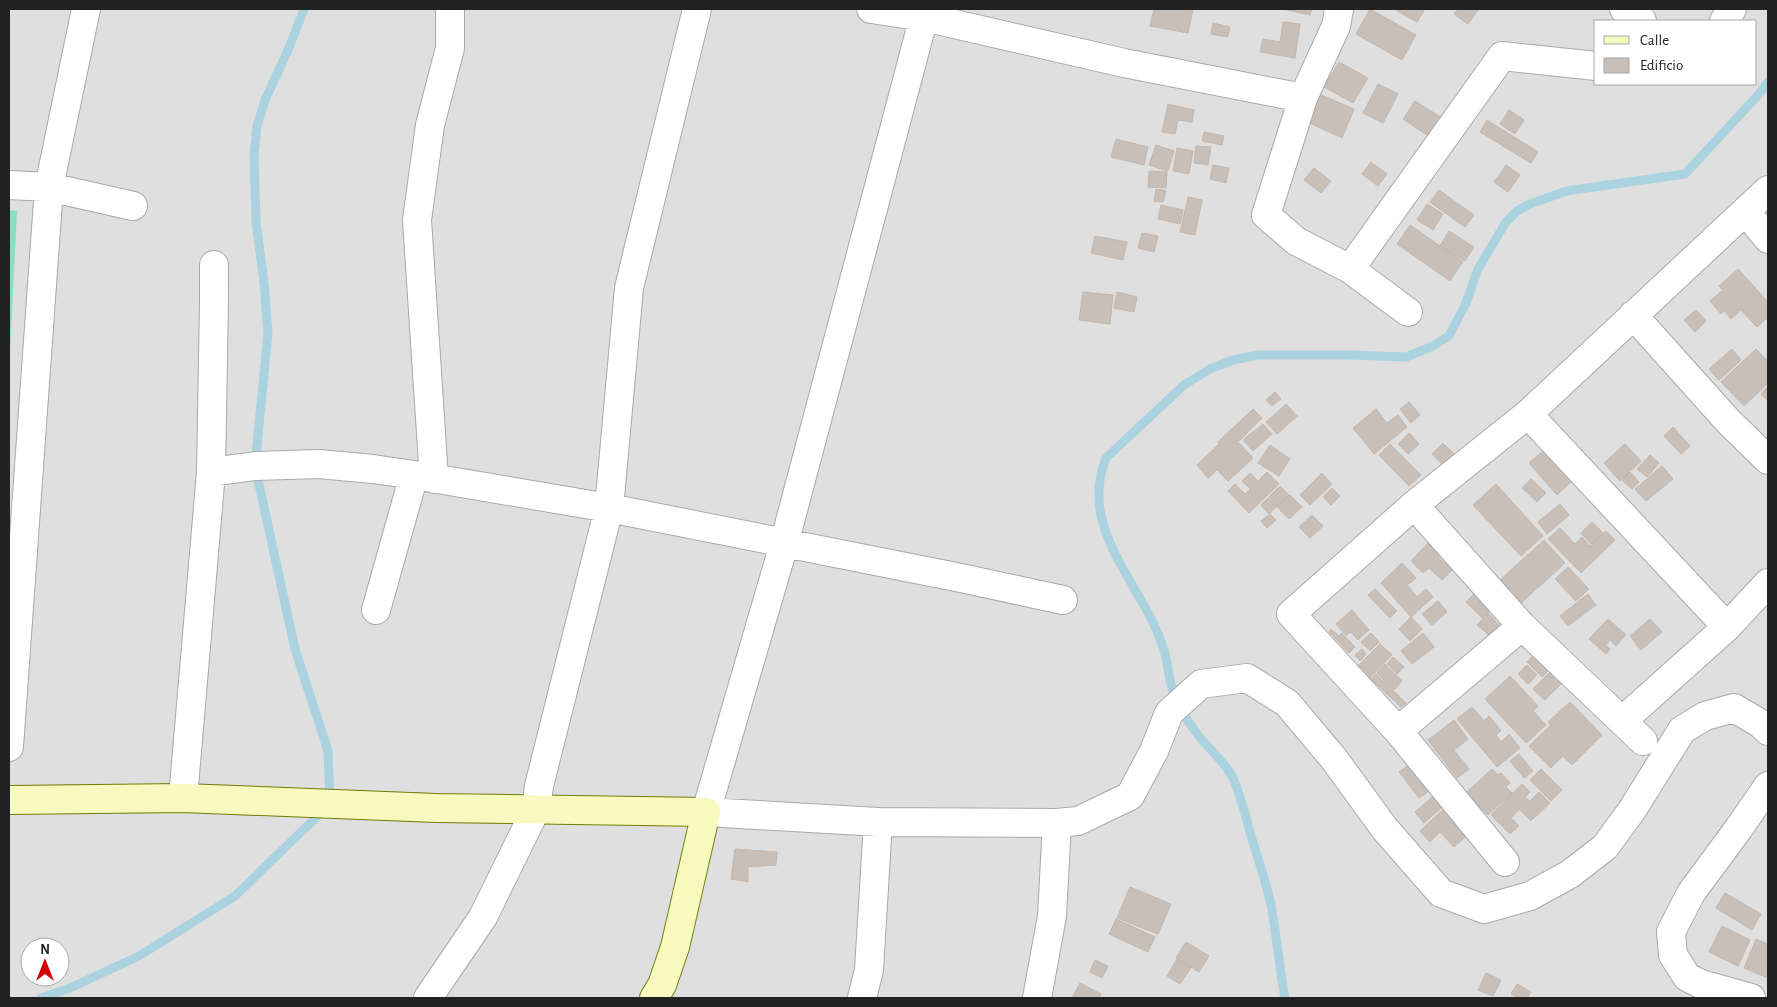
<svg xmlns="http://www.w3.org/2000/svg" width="1777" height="1007" viewBox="0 0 1777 1007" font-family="'Alegreya Sans',sans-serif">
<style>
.residential{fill:#e0dfdf;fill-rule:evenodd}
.pitch{fill:#88e0be}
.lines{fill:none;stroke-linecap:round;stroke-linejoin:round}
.stream{stroke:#aad3df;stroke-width:9}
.building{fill:#c7bfb8;stroke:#c4b6ab}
.street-casing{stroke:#a9a9a9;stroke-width:30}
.secondary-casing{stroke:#707d05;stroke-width:30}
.street{stroke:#fff;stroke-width:28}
.secondary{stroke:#f7fabf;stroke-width:28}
</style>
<rect width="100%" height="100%" fill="#f2efe9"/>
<path class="residential" d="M9 9H1768V998H9ZM1596 21H1756V84H1596ZM30 947H60V977H30Z"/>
<path class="pitch" d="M9 210 17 211 10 354H9Z"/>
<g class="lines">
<path class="stream" d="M41 998 70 988 139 956 235 896 330 804 328 751 295 649 255 466 268 333 264 283 256 221 254 156 257 126 265 100 289 48 304 9
M1285 998C1279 967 1277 936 1271 905 1266 882 1258 858 1251 836 1246 817 1241 796 1233 778 1223 758 1204 746 1193 728 1185 717 1177 703 1173 691 1168 677 1168 661 1163 647 1143 584 1077 530 1106 458L1184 385 1210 369 1233 360 1258 355H1349L1406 357 1433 346 1449 336 1466 303 1478 269 1506 222 1517 211 1528 205 1566 191 1685 174 1759 94 1768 82"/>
</g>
<path class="building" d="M1154 9H1193L1188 33 1150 26Z
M1283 9H1312L1310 15Z
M1370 9 1416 35 1402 60 1356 34Z
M1394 9H1425L1417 22Z
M1458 9H1479L1468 24 1454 14Z
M1283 22 1300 24 1295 58 1260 52 1263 39 1280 42Z
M1213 23 1230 27 1228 37 1211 34Z
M1339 62 1368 78 1353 103 1324 87Z
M1378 84 1398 94 1383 123 1363 113Z
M1319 94 1354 109 1342 138 1307 122Z
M1415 101 1444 119 1430 137 1403 119Z
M1168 104 1194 110 1192 122 1178 120 1175 134 1162 132Z
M1509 110 1524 120 1515 134 1500 124Z
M1487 120 1538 152 1531 163 1480 132Z
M1204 132 1224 136 1222 145 1202 141Z
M1116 139 1148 147 1144 165 1111 157Z
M1156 145 1174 151 1168 171 1149 165Z
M1196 146 1211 147 1208 165 1194 163Z
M1177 148 1193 151 1189 174 1173 171Z
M1371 162 1387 174 1378 186 1362 174Z
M1213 165 1229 168 1226 183 1210 179Z
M1506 165 1520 175 1508 192 1494 182Z
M1314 168 1331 181 1321 193 1304 180Z
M1149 171 1167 172 1166 188 1148 187Z
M1156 189 1166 191 1163 202 1154 201Z
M1439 190 1474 215 1465 227 1430 202Z
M1188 197 1202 200 1195 235 1180 232Z
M1427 204 1443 214 1433 230 1417 220Z
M1161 205 1183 210 1180 224 1158 219Z
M1410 225 1463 262 1450 281 1397 244Z
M1449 231 1474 247 1465 261 1440 246Z
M1142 233 1158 236 1154 252 1138 248Z
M1095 236 1127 242 1123 260 1091 253Z
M1738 269 1768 302V317L1757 327 1741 310 1731 319 1724 310 1721 314 1710 301 1723 290 1719 286Z
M1083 292 1113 295 1110 324 1079 320Z
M1117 292 1137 297 1134 312 1114 308Z
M1696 310 1706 321 1695 332 1684 320Z
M1732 349 1741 360 1719 380 1709 369Z
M1756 349 1768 361V383L1744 406 1721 382Z
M1768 386V401L1761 394Z
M1275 392 1281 399 1272 406 1266 400Z
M1409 402 1420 415 1411 423 1400 409Z
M1286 404 1297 416 1277 434 1266 422Z
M1253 409 1262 418 1238 442 1253 458 1228 481 1217 470 1208 478 1197 465 1219 444 1218 442Z
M1376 409 1387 423 1398 415 1407 427 1374 454 1353 428Z
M1263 424 1272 434 1253 451 1243 440Z
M1673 427 1690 446 1681 454 1664 436Z
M1409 433 1419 444 1408 454 1398 444Z
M1443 443 1454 454 1443 465 1432 454Z
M1390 444 1421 475 1409 486 1379 455Z
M1625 444 1641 461 1620 481 1604 463Z
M1270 445 1290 459 1279 476 1258 463Z
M1550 445 1578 475 1557 495 1529 463Z
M1650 455 1659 463 1647 477 1637 469Z
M1662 466 1673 479 1646 501 1635 489Z
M1267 472 1279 484 1249 513 1228 491 1235 484 1245 494 1250 489 1242 481 1250 473 1258 481Z
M1630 472 1639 482 1632 489 1622 480Z
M1322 473 1332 484 1310 505 1300 495Z
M1531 479 1546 493 1537 502 1522 488Z
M1496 484 1543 536 1521 556 1473 505Z
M1280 486 1289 495 1278 506 1269 497Z
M1332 488 1340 496 1331 505 1323 497Z
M1290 495 1302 507 1289 519 1277 507Z
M1268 498 1277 506 1269 514 1261 505Z
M1560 504 1569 515 1547 534 1538 522Z
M1270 514 1276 520 1267 528 1261 521Z
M1312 515 1323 526 1310 538 1299 527Z
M1592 522 1603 533 1591 544 1581 533Z
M1560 528 1575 544 1582 537 1590 546 1606 531 1615 540 1581 573 1548 539Z
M1544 540 1565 563 1521 603 1500 580Z
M1430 541 1443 553 1438 557 1452 570 1442 580 1429 568 1423 573 1411 561Z
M1402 563 1416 578 1407 585 1417 597 1426 589 1433 597 1411 617 1381 583Z
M1568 567 1589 589 1576 601 1555 579Z
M1375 589 1397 611 1390 618 1368 595Z
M1477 591 1493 608 1482 618 1466 602Z
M1588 594 1596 605 1568 626 1560 616Z
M1438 601 1447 612 1432 625 1422 614Z
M1352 610 1369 630 1358 640 1351 632 1346 635 1336 624Z
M1488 613 1499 625 1489 635 1477 625Z
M1411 617 1422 629 1410 641 1399 629Z
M1608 619 1626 635 1616 646 1610 640 1606 645 1610 649 1606 654 1589 639Z
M1650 619 1662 632 1641 650 1630 636Z
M1331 629 1339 636 1342 633 1355 647 1349 653 1329 632Z
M1371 633 1379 642 1370 651 1361 642Z
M1423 633 1434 647 1412 664 1401 651Z
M1380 644 1392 655 1370 678 1358 666Z
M1362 649 1366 654 1360 661 1355 655Z
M1535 654 1550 669 1542 677 1527 662Z
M1393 657 1404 667 1397 674 1387 664Z
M1385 664 1402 681 1394 690 1377 673Z
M1527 665 1537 675 1528 684 1518 674Z
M1551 671 1563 682 1545 700 1533 689Z
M1376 674 1406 703 1401 707 1371 679Z
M1510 676 1538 706 1533 711 1546 725 1526 743 1485 699Z
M1570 702 1602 735 1572 765 1563 756 1551 768 1529 746 1551 725 1548 722Z
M1472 707 1484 721 1489 716 1501 731 1496 735 1501 742 1509 734 1520 748 1497 767 1457 719Z
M1454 720 1468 739 1454 750 1469 769 1457 778 1428 740Z
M1519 754 1533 771 1524 778 1510 761Z
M1412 763 1431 790 1419 798 1399 772Z
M1492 769 1498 775 1501 773 1510 783 1506 787 1512 793 1488 815 1466 793Z
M1541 769 1562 790 1551 801 1530 780Z
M1522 784 1530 792 1525 797 1530 801 1539 792 1550 803 1531 821 1519 809 1511 818 1519 826 1510 834 1491 815Z
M1437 793 1446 804 1424 823 1415 812Z
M1447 806 1472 831 1454 847 1440 832 1430 842 1420 831Z
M735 849 777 852 776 865 748 867V882L731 879Z
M1130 887 1171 904 1158 934 1117 918Z
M1725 893 1761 914 1752 930 1716 908Z
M1116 919 1155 937 1148 952 1109 934Z
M1722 926 1750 940 1738 966 1709 952Z
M1756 939 1768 944V978L1744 968Z
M1186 942 1209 956 1199 972 1176 958Z
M1177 959 1191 968 1180 984 1167 976Z
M1095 960 1108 966 1102 978 1090 972Z
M1486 973 1501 980 1493 996 1478 990Z
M1080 983 1101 994 1099 998H1072Z
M1517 984 1531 992 1527 998H1518L1511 994Z"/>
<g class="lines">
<defs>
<path id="street" d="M871 9 924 17 1124 63 1303 98
M926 9 784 544 706 812 878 822 1057 823 1078 821 1130 796 1154 751 1169 713 1201 684 1247 678 1287 703 1334 759 1385 829 1441 893 1484 909 1530 896 1570 874 1605 847 1632 810 1682 730 1705 716 1734 708 1761 724 1768 731
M1339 9 1336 26 1303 98 1266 215 1296 241 1350 269 1408 312
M1624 9 1642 21
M1724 21 1732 9
M9 185 49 187 133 206
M1746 212 1768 239
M1350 269 1502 56 1596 66
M1633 315 1728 421 1768 460
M1528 414 1727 627
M211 472 255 466 319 464 373 469 414 475 609 508 961 578 1063 600
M434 479 417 220 430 125 450 48V9
M1414 505 1522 626 1643 741
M376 610 414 475
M1622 721 1727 627 1768 583
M1398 731 1522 626
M9 747 49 187 86 9
M183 798 211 472 214 301V265
M1505 862 1398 731 1291 614 1414 505 1528 414 1768 190
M428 998 483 917 536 809 539 786 609 508 629 288 697 9
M862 998 869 970 878 822
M1037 998 1052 916 1057 823
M1751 998 1701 984 1687 977 1673 955 1671 932 1691 893 1739 828 1768 786"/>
<path id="secondary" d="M9 800 183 798 436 808 706 812 675 947 662 985 654 998"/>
</defs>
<use href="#street" class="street-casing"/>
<use href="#secondary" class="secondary-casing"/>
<use href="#street" class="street"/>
<use href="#secondary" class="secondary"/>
</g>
<rect width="1777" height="1007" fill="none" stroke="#222222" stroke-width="20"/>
<rect x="1594" y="20" width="162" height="65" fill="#ffffff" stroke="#a7a7a7"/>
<rect x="1604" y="36" width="25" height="8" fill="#f7fabf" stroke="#a7a7a7"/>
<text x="1640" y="45" font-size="15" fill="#222222">Calle</text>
<rect x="1604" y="58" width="25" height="15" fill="#c7bfb8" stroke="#a7a7a7"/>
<text x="1640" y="70" font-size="15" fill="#222222">Edificio</text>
<g transform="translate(45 962)"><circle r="24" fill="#ffffff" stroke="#a7a7a7"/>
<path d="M0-4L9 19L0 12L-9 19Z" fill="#d40000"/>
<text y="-8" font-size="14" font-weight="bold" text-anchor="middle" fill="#222222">N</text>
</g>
</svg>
